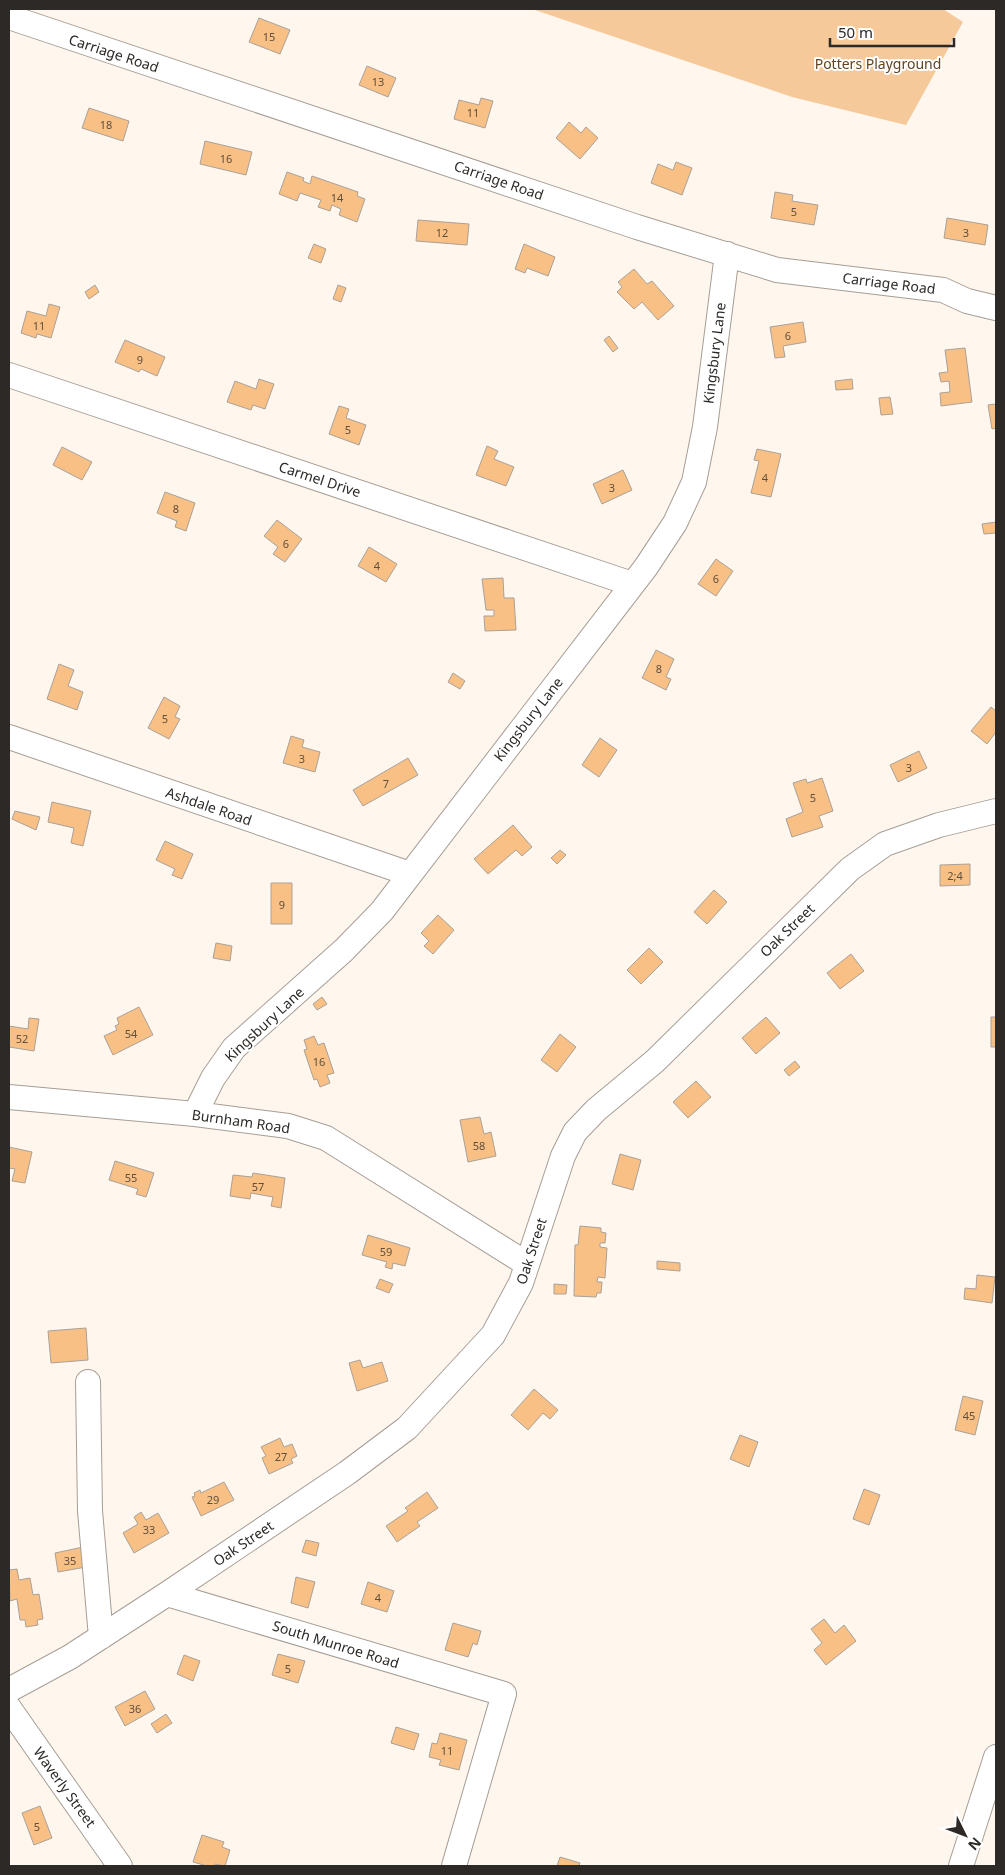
<svg xmlns="http://www.w3.org/2000/svg" width="1005" height="1875" viewBox="0 0 1005 1875" font-family="'Noto Sans',sans-serif">
<style>
.green{fill:#f5c99a}
.building{fill:#f8c084;stroke:#a9a199}
.lines{fill:none;stroke-linecap:round;stroke-linejoin:round}
.minor-casing{stroke:#a69e96;stroke-width:26}
.minor{stroke:#fff;stroke-width:24}
.labels{text-anchor:middle;dominant-baseline:central;stroke-width:4;stroke-linejoin:round;paint-order:stroke}
.number-label{font-size:11px;fill:#5f4f3e}
.street-label{font-size:14px;fill:#2c2926;stroke:#fff}
.park-label{font-size:14px;fill:#604423;stroke:#fff}
</style>
<rect width="100%" height="100%" fill="#fff6ee"/>
<path class="green" d="M532 9H943L963 22 906 125 792 97Z"/>
<path class="building" d="M259 18 290 30 280 54 249 42Z
M367 66 396 78 388 97 359 85Z
M481 98 493 101 485 128 454 119 459 100 479 105Z
M89 108 129 121 123 141 82 128Z
M569 122 581 133 586 127 598 138 580 159 556 138Z
M205 141 252 152 246 175 200 164Z
M676 162 692 168 682 195 651 183 658 164 673 170Z
M287 172 304 178 303 181 310 184 312 176 358 192 357 196 365 199 357 222 339 215 341 209 332 205 330 211 318 207 321 200 300 193 297 201 279 194Z
M775 192 793 195 792 201 818 205 814 225 771 218Z
M947 218 988 225 985 245 944 238Z
M418 220 469 224 467 245 416 241Z
M314 244 326 249 321 263 308 258Z
M524 244 555 257 548 276 527 268 525 273 515 269Z
M634 269 647 284 652 281 674 306 658 320 642 302 634 309 617 292 622 287 618 282Z
M95 285 99 292 89 299 85 292Z
M338 285 346 288 341 302 333 299Z
M49 304 60 307 51 338 37 334 36 338 21 333 27 311 46 316Z
M803 322 806 342 783 346 785 357 775 358 770 327Z
M609 336 618 348 613 352 604 340Z
M125 340 165 357 157 376 141 369 139 372 115 362Z
M965 348 972 402 941 406 940 393 950 392 949 381 941 382 939 373 948 372 945 350Z
M259 379 274 384 265 409 253 405 251 410 227 402 235 381 256 389Z
M852 379 853 389 836 390 835 381Z
M890 397 893 414 881 415 879 398Z
M996 404V428L992 429 988 405Z
M339 406 349 409 346 418 366 425 359 445 329 434Z
M487 446 498 451 494 459 514 467 506 486 476 475Z
M62 447 92 462 82 480 53 465Z
M757 449 781 454 771 497 751 493 759 461 754 460Z
M623 470 632 490 602 504 593 484Z
M165 492 195 503 186 531 175 527 177 521 157 513Z
M277 520 302 539 285 562 273 554 278 547 264 536Z
M996 522V533L984 534 982 524Z
M369 547 397 564 386 582 358 566Z
M716 559 733 571 716 596 698 584Z
M503 578 504 598H514L516 630 485 631 484 616H494V610H486L482 579Z
M656 650 674 659 666 677 671 679 666 690 642 678Z
M59 664 74 670 68 686 83 692 77 710 47 699Z
M453 673 465 681 460 689 448 682Z
M164 697 180 706 175 717 180 719 169 739 148 728Z
M991 707 996 711V732L987 744 971 731Z
M291 736 304 740 302 747 320 752 315 772 283 763Z
M600 738 617 750 599 777 582 765Z
M919 751 927 768 898 782 890 765Z
M408 758 418 775 363 806 353 790Z
M822 778 833 811 819 816 823 827 792 837 786 819 803 812 793 783 806 779 807 783Z
M52 802 91 811 83 846 71 843 74 828 48 822Z
M15 811 40 817 36 830 12 819Z
M513 825 532 847 522 856 516 850 488 874 474 859Z
M165 841 193 854 182 879 172 875 175 869 156 860Z
M560 850 566 855 557 864 551 858Z
M970 864V885L940 886V865Z
M271 883H292V924H271Z
M714 890 727 902 707 924 694 912Z
M438 915 454 930 433 954 424 946 429 941 421 933Z
M216 943 232 946 230 961 213 958Z
M649 948 663 962 641 984 627 970Z
M851 954 864 971 840 989 827 973Z
M322 997 327 1004 317 1010 313 1004Z
M139 1007 153 1035 113 1055 104 1036 117 1030 115 1026 119 1024 117 1018Z
M766 1017 780 1033 756 1054 742 1038Z
M991 1017H996V1047H991Z
M29 1018 39 1019 34 1051 9 1047V1026L28 1029Z
M560 1034 576 1047 557 1072 541 1060Z
M314 1036 318 1045 324 1043 334 1073 327 1075 330 1083 320 1087 317 1079 314 1080 304 1050 307 1049 304 1040Z
M795 1061 800 1067 789 1076 784 1070Z
M696 1081 711 1097 688 1118 673 1102Z
M480 1117 484 1134 491 1132 496 1156 468 1162 460 1120Z
M9 1147 32 1152 25 1183 12 1181 15 1169 9 1168Z
M620 1154 641 1160 633 1190 612 1184Z
M115 1161 154 1173 146 1197 136 1194 138 1189 109 1180Z
M253 1173 285 1178 281 1208 271 1206 273 1197 251 1193 250 1199 230 1196 233 1175 252 1177Z
M580 1226 601 1228V1232L606 1233 605 1243H600V1247L607 1248 605 1278 598 1277 597 1282H602L601 1293H597L596 1297 574 1296 575 1245H578Z
M368 1235 410 1248 405 1266 393 1263 392 1269 385 1267 387 1262 362 1255Z
M657 1261 680 1263V1271L657 1269Z
M977 1275 995 1277 992 1303 964 1299 965 1288 976 1289Z
M380 1279 393 1284 389 1293 376 1288Z
M554 1284 567 1285 566 1294H554Z
M86 1328 88 1360 51 1363 48 1331Z
M360 1360 363 1368 382 1362 388 1381 357 1391 349 1363Z
M534 1389 558 1410 550 1419 543 1413 528 1430 511 1415Z
M963 1396 983 1401 975 1435 955 1430Z
M740 1435 758 1442 749 1467 730 1459Z
M280 1438 284 1447 292 1444 297 1456 291 1459 293 1463 269 1474 262 1458 266 1456 261 1447Z
M224 1482 234 1500 201 1516 192 1497 195 1496 194 1493 200 1490 201 1493Z
M864 1489 880 1495 869 1525 853 1519Z
M427 1492 438 1508 417 1522 420 1526 397 1542 386 1526 408 1511 405 1508Z
M141 1512 146 1520 158 1513 169 1533 134 1553 123 1533 138 1524 134 1517Z
M306 1540 319 1543 316 1556 302 1552Z
M83 1547 86 1567 58 1572 55 1553Z
M17 1569 19 1580 30 1578 33 1595 39 1594 43 1619 37 1620 38 1625 26 1627 25 1620H20L17 1599 10 1601 9 1570Z
M296 1577 315 1582 308 1608 291 1603Z
M368 1582 394 1591 387 1612 361 1604Z
M824 1619 835 1633 844 1625 856 1641 826 1665 814 1650 822 1643 811 1629Z
M453 1623 481 1631 477 1645 473 1643 468 1657 445 1650Z
M278 1654 305 1661 298 1683 272 1675Z
M184 1655 200 1661 193 1681 177 1674Z
M145 1691 155 1709 125 1726 115 1707Z
M166 1714 172 1723 157 1733 151 1724Z
M396 1727 419 1734 414 1750 391 1743Z
M440 1733 467 1740 459 1770 439 1765 441 1760 429 1757 432 1743 437 1744Z
M40 1806 52 1838 34 1845 22 1813Z
M202 1835 224 1842 222 1847 230 1850 225 1866 215 1864V1866H207L193 1862Z
M560 1857 580 1863 579 1866H557Z"/>
<g class="lines">
<defs>
<path id="minor" d="M9 17 637 227 777 270 943 290 967 301 996 308
M9 375 632 584
M9 737 410 874
M9 1097 195 1114 288 1126 326 1138 527 1264
M195 1114 213 1078 234 1048 344 950 382 911 646 567 675 523 694 482 705 427 727 254
M88 1382 90 1511 101 1637
M167 1594 504 1694 454 1866
M9 1690 70 1657 167 1594 347 1473 407 1428 493 1335 521 1283 563 1156 575 1132 596 1110 655 1061 850 869 885 844 939 825 996 811
M9 1708 120 1866
M961 1866 996 1757"/>
</defs>
<use href="#minor" class="minor-casing"/>
<use href="#minor" class="minor"/>
</g>
<g class="labels">
<g class="number-label">
<text x="269" y="36">15</text>
<text x="378" y="81">13</text>
<text x="473" y="112">11</text>
<text x="106" y="124">18</text>
<text x="226" y="158">16</text>
<text x="337" y="197">14</text>
<text x="794" y="211">5</text>
<text x="442" y="232">12</text>
<text x="966" y="232">3</text>
<text x="39" y="325">11</text>
<text x="788" y="335">6</text>
<text x="140" y="359">9</text>
<text x="348" y="429">5</text>
<text x="765" y="477">4</text>
<text x="612" y="487">3</text>
<text x="176" y="508">8</text>
<text x="286" y="543">6</text>
<text x="377" y="565">4</text>
<text x="716" y="578">6</text>
<text x="659" y="668">8</text>
<text x="165" y="718">5</text>
<text x="302" y="758">3</text>
<text x="909" y="767">3</text>
<text x="386" y="783">7</text>
<text x="813" y="797">5</text>
<text x="955" y="875">2;4</text>
<text x="282" y="904">9</text>
<text x="131" y="1033">54</text>
<text x="22" y="1038">52</text>
<text x="319" y="1061">16</text>
<text x="479" y="1145">58</text>
<text x="131" y="1177">55</text>
<text x="258" y="1186">57</text>
<text x="386" y="1251">59</text>
<text x="969" y="1415">45</text>
<text x="281" y="1456">27</text>
<text x="213" y="1499">29</text>
<text x="149" y="1529">33</text>
<text x="70" y="1560">35</text>
<text x="378" y="1597">4</text>
<text x="288" y="1668">5</text>
<text x="135" y="1708">36</text>
<text x="447" y="1750">11</text>
<text x="37" y="1826">5</text>
</g>
<g class="street-label">
<text transform="translate(114 53) rotate(18)">Carriage Road</text>
<text transform="translate(499 180) rotate(19)">Carriage Road</text>
<text transform="translate(889 283) rotate(7)">Carriage Road</text>
<text transform="translate(714 353) rotate(-83)">Kingsbury Lane</text>
<text transform="translate(320 479) rotate(18)">Carmel Drive</text>
<text transform="translate(528 719) rotate(-52)">Kingsbury Lane</text>
<text transform="translate(209 806) rotate(19)">Ashdale Road</text>
<text transform="translate(787 930) rotate(-44)">Oak Street</text>
<text transform="translate(264 1024) rotate(-43)">Kingsbury Lane</text>
<text transform="translate(241 1121) rotate(8)">Burnham Road</text>
<text transform="translate(531 1251) rotate(-72)">Oak Street</text>
<text transform="translate(243 1543) rotate(-34)">Oak Street</text>
<text transform="translate(336 1644) rotate(17)">South Munroe Road</text>
<text transform="translate(65 1787) rotate(54)">Waverly Street</text>
</g>
<g class="park-label">
<text x="878" y="63">Potters Playground</text>
</g>
</g>
<rect width="1005" height="1875" fill="none" stroke="#2c2926" stroke-width="20"/>
<g transform="translate(965 1835) rotate(132)" stroke="#ffffff" stroke-width="4" paint-order="stroke">
<path d="M0-4L9 19L0 12L-9 19Z" fill="#2c2926"/>
<text y="-8" font-size="14" font-weight="bold" text-anchor="middle" fill="#2c2926">N</text>
</g>
<path d="M830 38v8h124v-8" fill="none" stroke="#2c2926" stroke-width="2.5"/>
<text x="838" y="38" font-size="15" fill="#2c2926" stroke="#ffffff" stroke-width="4" paint-order="stroke">50 m</text>
</svg>
